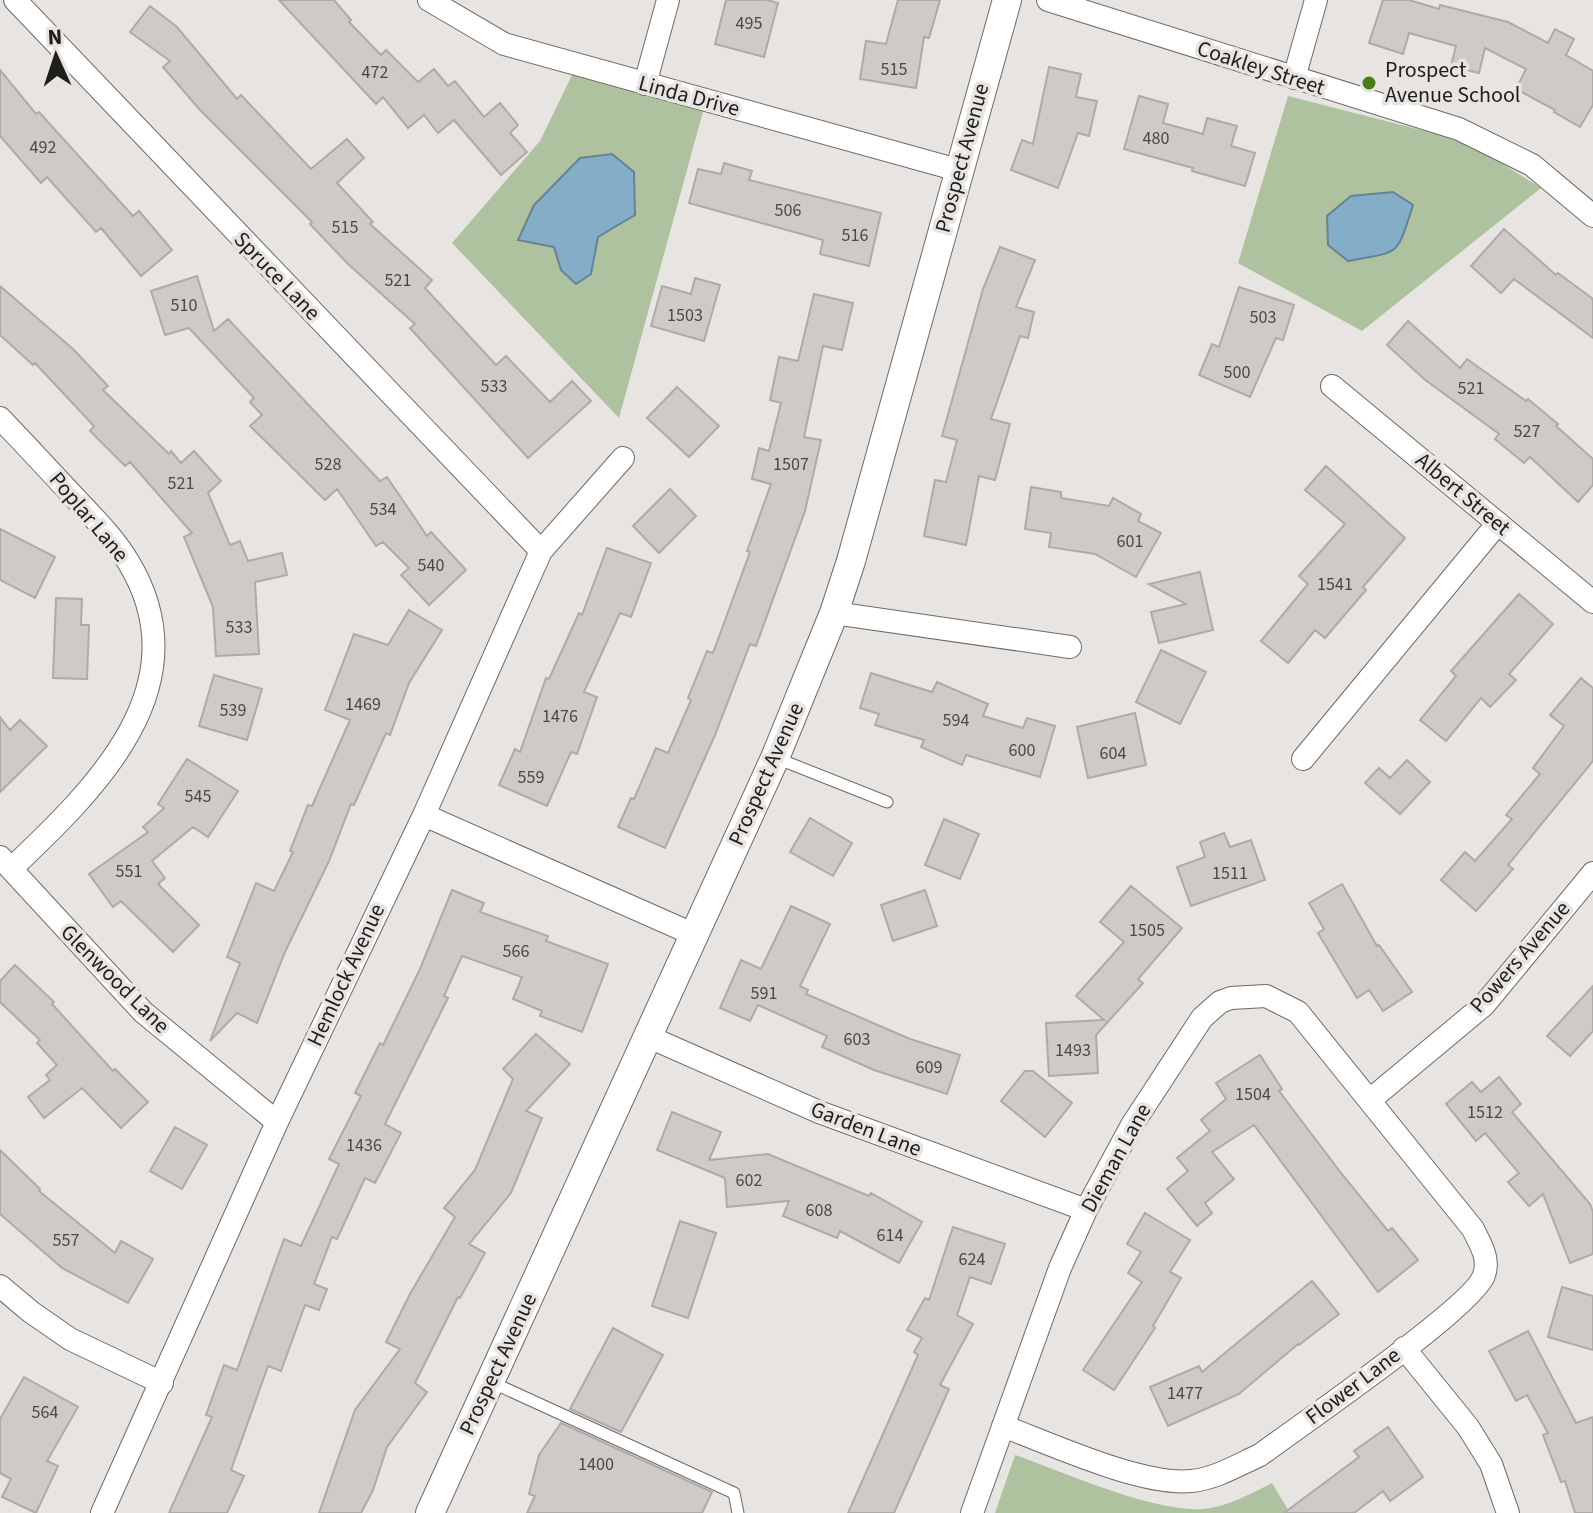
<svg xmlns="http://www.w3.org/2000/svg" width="1593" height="1513" viewBox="0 0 1593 1513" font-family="'Source Sans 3',sans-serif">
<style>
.green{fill:#afc29f}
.water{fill:#84aec8;stroke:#668395;stroke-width:2}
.building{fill:#cfcac8;stroke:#afaaa8;stroke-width:2}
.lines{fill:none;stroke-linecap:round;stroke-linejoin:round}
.service-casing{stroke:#6e6a67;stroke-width:13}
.minor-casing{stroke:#6e6a67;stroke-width:24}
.tertiary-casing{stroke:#6e6a67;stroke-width:30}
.service{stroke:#fff;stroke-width:11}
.minor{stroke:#fff;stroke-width:22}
.tertiary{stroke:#fff;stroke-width:28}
.poi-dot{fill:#467d14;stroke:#e8e4e1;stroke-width:3}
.labels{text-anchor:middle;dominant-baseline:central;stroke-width:7;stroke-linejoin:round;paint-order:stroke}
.number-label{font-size:18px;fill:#4b4948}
.street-label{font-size:22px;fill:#1f1e1d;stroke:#e8e4e1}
.poi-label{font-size:22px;fill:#1f1e1d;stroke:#e8e4e1;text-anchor:start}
</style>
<rect width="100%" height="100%" fill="#e8e4e1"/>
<path class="green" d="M573 73 704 108 619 418 452 243 540 141Z
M1288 96 1468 142 1541 188 1362 331 1238 263Z
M1015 1455C1063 1472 1154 1513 1203 1509 1227 1507 1250 1494 1272 1483L1290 1513H995Z"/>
<path class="water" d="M612 154 634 172 635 215 598 237 591 274 576 284 561 270 554 247 518 240 534 205 580 158Z
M1393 192 1413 205C1396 258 1401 251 1348 261L1328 245 1327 216 1351 196Z"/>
<path class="building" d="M279 0H334L351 20 349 22 381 55 386 50 418 82 434 69 448 86 455 81 484 117 500 103 518 125 510 133 527 152 501 175 454 120 438 133 424 115 408 128 383 97 376 104Z
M726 0H767L778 3 764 57 715 44Z
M898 0H940L929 38 924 37 916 88 860 79 866 41 886 44Z
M1383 0H1409L1439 9 1440 5 1508 22 1548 43 1555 29 1574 39 1566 55 1593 71V105L1580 127 1554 112 1555 110 1516 89 1526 69 1485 48 1479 73 1451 66 1456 46 1409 33 1403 54 1369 43Z
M150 6 177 27 237 99 241 95 311 169 347 139 364 158 337 183 373 222 370 224 432 280 425 288 496 365 506 356 550 402 572 381 591 401 528 458 410 328 415 324 348 264 310 224 312 222 200 110 163 67 170 61 130 32Z
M1049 67 1081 74 1076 97 1097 101 1089 136 1078 133 1058 188 1011 170 1022 140 1033 144Z
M0 70 36 114 39 112 133 216 139 211 172 250 141 276 101 228 96 232 47 177 41 183 0 136Z
M1139 96 1168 104 1163 123 1203 134 1207 118 1237 126 1231 146 1255 153 1245 186 1192 171 1193 168 1124 149Z
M724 163 752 171 749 180 881 213 869 266 820 254 823 240 689 203 698 169 721 174Z
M1504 229 1556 275 1558 273 1593 299V338L1514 279 1501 293 1471 266Z
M1000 247 1035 260 1016 307 1034 312 1028 338 1020 336 991 419 1010 424 995 480 979 476 966 545 924 536 935 480 946 482 957 440 942 436 983 289Z
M197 276 214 331 228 319 380 481 387 477 427 536 431 532 466 570 429 605 401 575 409 568 383 542 376 546 337 489 325 500 250 426 262 415 250 402 254 398 189 328 165 335 151 291Z
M695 278 720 285 704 341 651 326 662 286 691 294Z
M0 286 73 349 108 386 103 390 169 454 171 451 181 463 194 451 221 481 208 493 230 545 240 541 248 561 282 553 287 575 255 582 259 654 216 656 213 607 184 537 192 533 130 462 125 466 90 431 94 426 35 363 33 365 0 335Z
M1239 287 1294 305 1283 340 1276 338 1250 397 1199 375 1212 344 1219 347Z
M814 294 853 303 842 350 823 346 804 437 821 440 805 511 756 646 750 644 715 735 665 848 618 827 631 798 634 799 656 748 668 753 691 700 688 698 707 651 713 653 750 552 747 551 771 484 752 479 759 448 769 451 781 403 770 400 779 357 798 361Z
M1408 321 1460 368 1467 359 1526 401 1528 399 1558 424 1556 426 1593 459V485L1578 502 1530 457 1524 463 1495 439 1499 434 1424 379 1387 345Z
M677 387 719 426 689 457 647 418Z
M1326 466 1405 538 1363 587 1366 590 1325 638 1315 630 1288 663 1261 641 1308 584 1299 576 1345 524 1305 490Z
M1031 487 1061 492V498L1109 506 1113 498 1141 514 1138 521 1161 533 1136 577 1095 554 1049 547 1051 533 1025 529Z
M670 489 696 516 659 553 633 526Z
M0 529 55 557 35 598 0 580Z
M607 548 651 563 631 617 620 613 584 692 597 697 577 754 571 752 547 806 499 785 515 749 520 752 546 678 549 679 579 613 582 615Z
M1200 572 1213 630 1159 643 1151 612 1186 604 1149 584Z
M1519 594 1553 624 1509 674 1516 680 1490 707 1481 698 1446 741 1420 720 1456 676 1451 671Z
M56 598 82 599 81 625H89L87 679 53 678Z
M409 610 442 630 409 683 390 735 386 733 354 805 351 804 329 861 285 952 257 1023 237 1013 210 1041 240 963 227 957 256 883 274 891 293 852 290 851 308 805 312 806 350 720 325 710 354 634 388 645Z
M1161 650 1206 672 1180 724 1136 702Z
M871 673 932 692 937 682 988 704 983 716 1023 728 1027 718 1055 726 1040 777 966 755 962 765 921 747 924 740 875 725 879 714 860 708Z
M214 675 262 689 247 740 199 726Z
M1581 678 1593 688V761L1508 865 1513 869 1476 911 1441 880 1465 852 1475 861 1512 819 1506 815 1540 774 1533 768 1564 726 1550 715Z
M1135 713 1146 765 1088 778 1077 727Z
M0 717 10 730 20 720 47 746 0 792Z
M187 759 238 791 208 837 193 827 152 861 165 878 158 884 199 925 173 952 121 901 113 907 89 874 148 832 143 827 164 808 158 804Z
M1407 760 1430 782 1400 814 1365 783 1379 768 1390 778Z
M810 818 852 843 833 876 790 852Z
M944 819 979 834 960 879 925 865Z
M1224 833 1230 847 1251 840 1265 880 1191 906 1177 867 1205 857 1200 842Z
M1342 884 1377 946 1379 945 1412 992 1383 1011 1369 990 1357 998 1318 933 1324 929 1309 903Z
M1131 886 1182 928 1138 979 1143 983 1096 1035 1098 1073 1049 1076 1046 1023 1104 1020 1076 996 1124 942 1100 922Z
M452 890 484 903 480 912 548 936 546 941 608 964 582 1032 540 1016 542 1011 513 999 522 977 462 956 444 996 448 998 385 1124 401 1133 375 1183 365 1178 337 1239 332 1237 314 1284 327 1289 319 1310 305 1305 281 1371 268 1366 231 1470 244 1476 227 1513H169L212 1417 206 1415 224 1365 237 1370 284 1239 301 1246 339 1164 329 1159 361 1096 355 1093 380 1043 383 1045 420 969Z
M925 890 937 926 893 941 881 905Z
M791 906 830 924 800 986 808 990 806 994 910 1039 960 1055 947 1094 874 1070 822 1047 827 1036 758 1005 750 1021 720 1008 741 960 761 969Z
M15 965 54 1002 52 1004 113 1071 115 1069 148 1102 121 1128 82 1088 44 1118 28 1097 50 1080 46 1075 57 1065 37 1043 40 1040 0 1002V981Z
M1593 986V1031L1570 1056 1547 1036Z
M536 1034 570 1064 526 1111 542 1118 511 1193 469 1244 485 1253 460 1298 458 1297 415 1383 427 1392 387 1447 373 1490 361 1513H319L355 1410 400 1349 386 1342 410 1294 455 1217 444 1208 475 1170 513 1079 503 1069Z
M1260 1055 1282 1089 1279 1091 1341 1173 1388 1231 1392 1228 1418 1260 1378 1292 1254 1125 1212 1152 1234 1179 1205 1203 1212 1213 1197 1226 1167 1189 1188 1171 1177 1158 1210 1131 1201 1120 1226 1099 1216 1083Z
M1025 1071H1033L1072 1103 1045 1137 1001 1101Z
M1499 1077 1521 1104 1512 1112 1590 1204 1593 1212V1254L1570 1263 1543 1194 1529 1206 1508 1182 1519 1173 1485 1133 1476 1141 1446 1104 1472 1082 1481 1092Z
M672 1112 721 1132 709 1160 768 1154 869 1196 871 1193 922 1222 899 1263 840 1231 837 1238 783 1216 789 1201 727 1207 725 1178 657 1150Z
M175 1127 207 1145 182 1189 150 1171Z
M0 1150 40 1189 39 1191 115 1253 121 1241 153 1259 128 1303 62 1268 0 1214Z
M1145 1213 1190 1240 1170 1272 1181 1278 1153 1326 1155 1328 1114 1390 1083 1370 1142 1282 1128 1273 1141 1252 1127 1244Z
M680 1221 716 1233 688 1318 652 1306Z
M953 1227 1005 1244 991 1284 970 1277 957 1315 973 1324 940 1385 949 1389 894 1513H848L918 1355 914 1352 922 1338 907 1330 925 1298 929 1300Z
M1312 1281 1339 1314 1299 1345 1298 1344 1239 1394 1168 1426 1150 1387 1199 1366 1202 1372Z
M1562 1287 1593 1296V1350L1548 1337Z
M613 1328 663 1355 621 1432 570 1409Z
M1528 1331 1576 1423 1593 1417V1513H1575L1565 1481 1561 1482 1543 1435 1548 1433 1527 1395 1516 1401 1489 1351Z
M24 1377 78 1407 47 1461 58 1466 36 1513 2 1497 11 1479 0 1473V1419Z
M561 1423 712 1492 702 1513H527L535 1496 529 1494 539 1455Z
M1388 1427 1423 1477 1390 1501 1383 1491 1354 1513H1284L1359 1457 1354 1451Z"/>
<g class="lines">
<defs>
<path id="service" d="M776 758 887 802
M491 1382 734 1493 738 1513"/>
<path id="minor" d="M15 0 541 551
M429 0 504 44 958 170
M1048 0 1459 129 1532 165 1593 216
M1294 78 1316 0
M645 84 668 0
M1332 386 1593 602
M0 418C25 444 50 471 75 498 94 518 115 539 129 563 203 687 94 790 11 869
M834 613 1070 647
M1303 759 1498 523
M424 815 695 935
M0 857 143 1012 277 1122
M649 1037 819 1112 1086 1210
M1370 1100 1484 1005 1593 873
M0 1286 31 1312 70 1339 162 1383
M1404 1348 1468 1427 1491 1464 1508 1513
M102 1513 277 1122 424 815 541 551 623 458
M972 1513 1060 1268 1086 1210 1132 1125 1202 1018 1220 1002 1231 998 1266 996 1298 1012 1473 1229C1480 1244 1490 1258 1484 1275 1475 1306 1296 1428 1260 1455 1238 1465 1215 1479 1191 1481 1142 1486 1051 1444 1003 1426"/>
<path id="tertiary" d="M430 1513 775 758 834 613 851 561 1007 0"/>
</defs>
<use href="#service" class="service-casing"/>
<use href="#minor" class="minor-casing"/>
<use href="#tertiary" class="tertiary-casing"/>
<use href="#service" class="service"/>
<use href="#minor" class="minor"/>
<use href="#tertiary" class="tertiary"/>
</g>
<circle class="poi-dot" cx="1369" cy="83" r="8"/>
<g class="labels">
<g class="number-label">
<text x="749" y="23">495</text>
<text x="894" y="69">515</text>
<text x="375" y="72">472</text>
<text x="1156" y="138">480</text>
<text x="43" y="147">492</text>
<text x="788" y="210">506</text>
<text x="345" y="227">515</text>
<text x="855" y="235">516</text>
<text x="398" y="280">521</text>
<text x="184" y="305">510</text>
<text x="685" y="315">1503</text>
<text x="1263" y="317">503</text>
<text x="1237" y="372">500</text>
<text x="494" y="386">533</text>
<text x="1471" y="388">521</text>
<text x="1527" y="431">527</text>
<text x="328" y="464">528</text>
<text x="791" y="464">1507</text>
<text x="181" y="483">521</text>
<text x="383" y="509">534</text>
<text x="1130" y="541">601</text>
<text x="431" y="565">540</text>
<text x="1335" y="584">1541</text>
<text x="239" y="627">533</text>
<text x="363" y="704">1469</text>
<text x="233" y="710">539</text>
<text x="560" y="716">1476</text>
<text x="956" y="720">594</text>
<text x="1022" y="750">600</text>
<text x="1113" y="753">604</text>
<text x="531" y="777">559</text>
<text x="198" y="796">545</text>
<text x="129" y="871">551</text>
<text x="1230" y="873">1511</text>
<text x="1147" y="930">1505</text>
<text x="516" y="951">566</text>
<text x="764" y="993">591</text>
<text x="857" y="1039">603</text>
<text x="1073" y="1050">1493</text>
<text x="929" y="1067">609</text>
<text x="1253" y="1094">1504</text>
<text x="1485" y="1112">1512</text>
<text x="364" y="1145">1436</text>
<text x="749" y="1180">602</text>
<text x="819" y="1210">608</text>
<text x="890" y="1235">614</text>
<text x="66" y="1240">557</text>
<text x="972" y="1259">624</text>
<text x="1185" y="1393">1477</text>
<text x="45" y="1412">564</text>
<text x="596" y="1464">1400</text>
</g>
<g class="street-label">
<text transform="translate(1261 68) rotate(18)">Coakley Street</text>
<text transform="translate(689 96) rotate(15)">Linda Drive</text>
<text transform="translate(962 158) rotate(-75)">Prospect Avenue</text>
<text transform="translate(277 276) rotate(46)">Spruce Lane</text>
<text transform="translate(1463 494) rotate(40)">Albert Street</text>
<text transform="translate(89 517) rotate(50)">Poplar Lane</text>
<text transform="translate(766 774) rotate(-66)">Prospect Avenue</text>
<text transform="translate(1520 957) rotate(-49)">Powers Avenue</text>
<text transform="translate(346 975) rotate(-65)">Hemlock Avenue</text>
<text transform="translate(115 979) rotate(45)">Glenwood Lane</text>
<text transform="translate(866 1129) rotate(21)">Garden Lane</text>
<text transform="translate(1116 1158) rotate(-61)">Dieman Lane</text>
<text transform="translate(498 1364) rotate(-65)">Prospect Avenue</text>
<text transform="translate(1353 1386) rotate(-37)">Flower Lane</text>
</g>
<g class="poi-label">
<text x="1385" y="70">Prospect<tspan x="1385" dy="25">Avenue School</tspan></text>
</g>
</g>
<g transform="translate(56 56) rotate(357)" stroke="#e8e4e1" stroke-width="6" paint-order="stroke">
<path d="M0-6L14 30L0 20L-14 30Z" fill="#1f1e1d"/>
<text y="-12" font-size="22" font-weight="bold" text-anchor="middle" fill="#1f1e1d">N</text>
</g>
</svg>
